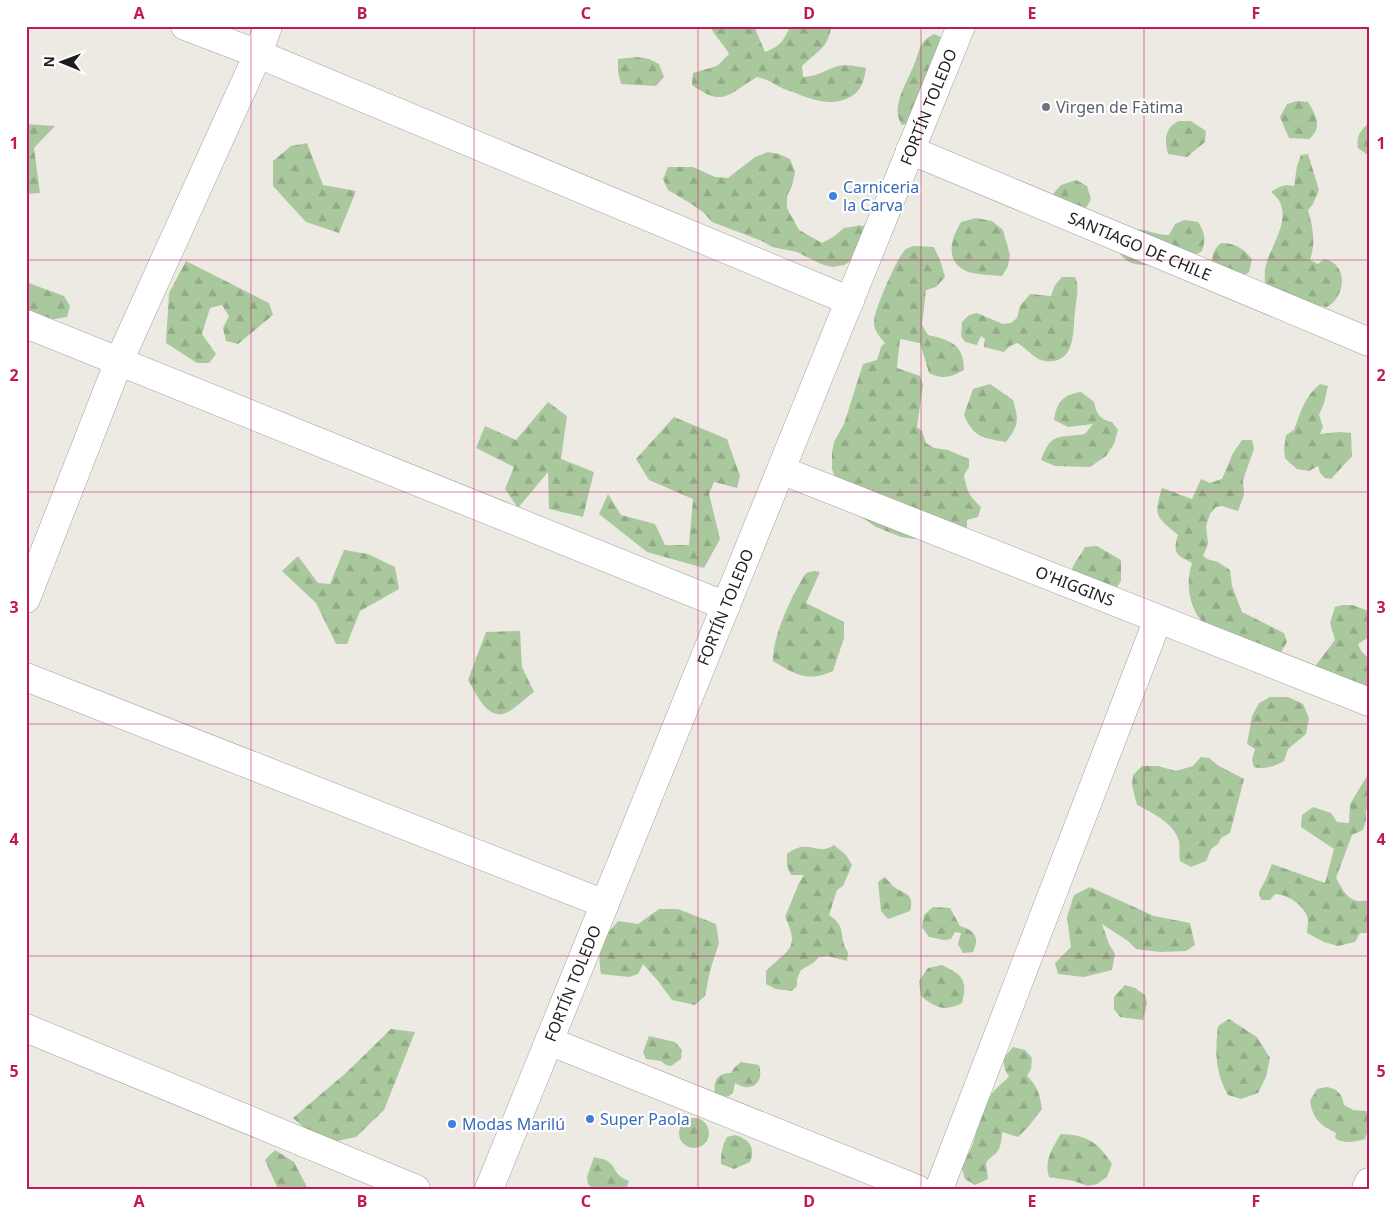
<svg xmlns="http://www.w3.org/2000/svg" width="1395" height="1215" viewBox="0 0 1395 1215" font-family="'Noto Sans',sans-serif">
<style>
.forest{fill:url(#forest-firs)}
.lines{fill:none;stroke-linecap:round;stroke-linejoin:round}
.minor-casing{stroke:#a1a1a1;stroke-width:29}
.tertiary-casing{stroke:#a1a1a1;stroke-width:29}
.minor{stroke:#fff;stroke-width:28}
.tertiary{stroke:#fff;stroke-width:28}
.grid{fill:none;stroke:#c2185b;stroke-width:1;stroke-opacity:0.55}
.worship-dot{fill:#6b7280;stroke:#fff;stroke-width:2}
.shop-dot{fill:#3f7fe0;stroke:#fff;stroke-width:2}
.labels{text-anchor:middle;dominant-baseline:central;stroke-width:4.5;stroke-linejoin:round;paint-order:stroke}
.street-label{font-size:16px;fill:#1d1d1d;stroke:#fff}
.worship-label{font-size:16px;fill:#5b616d;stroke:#fff;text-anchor:start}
.shop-label{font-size:16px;fill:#366cbe;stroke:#fff;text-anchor:start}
.neatline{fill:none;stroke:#c2185b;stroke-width:2}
.grid-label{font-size:16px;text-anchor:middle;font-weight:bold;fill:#c2185b}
</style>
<defs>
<pattern id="forest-firs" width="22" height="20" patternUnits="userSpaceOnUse" patternTransform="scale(1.25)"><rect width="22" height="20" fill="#aac89d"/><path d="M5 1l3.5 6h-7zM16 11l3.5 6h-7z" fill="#92ab87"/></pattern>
</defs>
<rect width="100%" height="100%" fill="#edeae4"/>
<path class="forest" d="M710 26H756V31L765 52C779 47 785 40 790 26H831C829 48 816 52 802 66L803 77C818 76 825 70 838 66 846 64 857 66 866 68 864 82 861 93 846 99 828 106 810 99 793 92 788 90 783 89 778 86 771 82 766 79 757 77 728 94 724 108 692 85L693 73 717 66 729 54C724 44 715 37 710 26Z
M934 34 943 38 908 123 902 125C889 107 909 80 915 62 918 56 918 50 922 44 925 39 929 37 934 34Z
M637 57 649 59 659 64 664 77 656 86 621 84 618 72V59Z
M1297 101 1308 102C1316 115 1323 128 1309 139L1289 138 1280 117 1287 104Z
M1179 121H1191L1206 131 1205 142 1187 157 1168 154C1164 140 1165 127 1179 121Z
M1369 123V156L1358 148C1356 137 1360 130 1369 123Z
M26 124 55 126 34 148 40 193 26 194Z
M307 143 323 185 356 191 339 233 306 222 273 186V161L291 146Z
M768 152 779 154 790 159 795 172 792 186 787 196V208L799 230 822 243 833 237 844 228 857 226 859 225 871 228 854 259 844 265 832 267 821 264 797 252 772 247 762 241 712 222 703 212 690 203 668 190 663 179 668 167H693L715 177 728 178 755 157Z
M1308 154 1319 190 1313 204 1308 210C1313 228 1316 242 1310 260L1318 264 1324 259C1349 264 1346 296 1327 307L1314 305 1265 285C1265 278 1264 271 1266 265 1272 242 1297 212 1271 192 1280 186 1284 184 1294 186L1297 166 1301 155Z
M1076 180 1087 186 1091 200 1083 212 1052 195 1061 185Z
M976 218 992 221 1003 230 1010 255 1008 266 1002 276C992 275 972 275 964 270 944 259 952 237 961 222Z
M1184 220 1198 222C1205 233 1206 239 1202 251 1186 262 1148 270 1129 262 1126 260 1123 257 1120 254L1122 231C1144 225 1149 235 1169 235L1175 224Z
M1221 243C1235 243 1243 248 1252 259L1249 272 1239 280 1212 263C1212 254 1214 249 1221 243Z
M913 246 934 247 941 263 945 277 936 287 926 290 922 325 928 335C950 340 964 344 964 370 952 377 942 380 929 373L920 343 900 339 897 368 920 376 923 385 917 427 922 431 926 443 934 448 948 450 969 459V467L964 475C966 490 970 497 981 507L978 517 967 520V533L914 539 901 537 876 527 851 510 837 483 832 469V452L834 442 844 424 863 364 877 360 881 347 885 343C880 337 874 331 874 323 873 312 898 255 906 249 908 248 911 247 913 246Z
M186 261 269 303 273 315 238 344 226 341 223 328 229 316 222 305 210 308 202 334 216 354 209 363H197L166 343 169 293Z
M1062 277H1075C1080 288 1076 299 1075 311 1073 328 1076 357 1054 361 1036 364 1030 350 1017 343L1010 346 1004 352 984 347 985 339 981 336 977 345 965 342 961 336 962 322 969 315 977 313 1003 324 1011 323 1017 318 1020 306 1030 294 1051 296 1055 285Z
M26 282 64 296 70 306 67 317 43 321 26 314Z
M990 384 1013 400C1019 420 1019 425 1006 442 983 438 974 438 964 415L973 389Z
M1320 384 1328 386 1324 403 1319 415 1323 427 1320 434 1339 432 1351 433 1352 456 1331 479 1325 478 1320 473 1318 466 1309 471 1297 469 1291 464 1285 458 1284 449 1286 435 1294 430C1300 413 1305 396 1320 384Z
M1081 392 1094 402C1097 415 1100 419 1112 422L1118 430 1114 444 1106 456 1090 467 1055 466 1041 460C1051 432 1059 438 1085 434L1093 424 1068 427 1054 420C1057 402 1062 395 1081 392Z
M548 402 567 416 561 459 594 472 583 517 549 509 548 472 518 508 505 489 514 467 476 448 485 426 516 440Z
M674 417 727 439 740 476 737 488 714 482 709 494 720 539 704 568 647 552 599 514 608 494 621 515 655 524 665 545H689L693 499 649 480 636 459Z
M1242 440H1252L1254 449 1243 480 1244 495 1238 511 1222 506 1216 507 1210 514 1206 526 1208 544 1203 556 1207 559 1218 562 1230 570 1232 586 1242 612 1284 633 1287 642 1278 657 1206 625C1189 611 1185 583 1192 563 1177 555 1172 554 1178 535 1156 516 1153 517 1162 488L1192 499 1201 479 1210 483 1222 479 1233 453Z
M1097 546 1121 560V581L1115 590 1070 578C1072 563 1078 560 1085 547Z
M344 550 368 554 395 567 399 589 360 611 347 644H336L316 603 282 571 298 556 318 583 330 584Z
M814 571 820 572 806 603 844 622V638L833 671C808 683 794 674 773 661 773 634 792 595 806 573Z
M1342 605H1352L1369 611V637L1358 644 1361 651 1369 659V708L1316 678V665L1335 640 1330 623 1335 607Z
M520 631 522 667 534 692C525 698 517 707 508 712 488 723 476 693 468 680L486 632Z
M1270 697H1288L1303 704 1309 718 1306 734 1288 749 1284 761C1275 766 1264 770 1254 767L1252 760 1255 749 1247 744 1252 716 1259 703Z
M1201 757 1209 758 1219 766 1244 779 1230 833 1221 838 1218 844 1211 849 1206 861 1191 867 1180 861C1179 855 1180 847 1179 841 1174 823 1151 812 1137 805L1132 785 1133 775 1142 766H1158L1176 771 1193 766Z
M1369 773V810H1366V820L1363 830 1352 835 1336 878C1345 893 1349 905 1369 900V933H1360L1355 942 1338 946 1324 942 1307 933C1307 929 1308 924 1308 920 1306 906 1287 894 1275 894L1270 900H1261L1259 892 1266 879 1272 864 1325 883 1334 849 1301 827 1302 815 1313 807 1331 813 1337 822 1349 823 1350 804Z
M834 845 846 855 852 865 843 886 837 890 829 915C848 927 838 939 848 952L847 961 828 956 819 957 813 963 801 970 797 979V986L792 991 776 989 766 984V971C787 949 801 950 785 917L799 883 804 875H791L787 866V854C809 837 816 857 834 845Z
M884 877C888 880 890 883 893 886 904 895 915 892 910 911L888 919 881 911 878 882Z
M1090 887 1154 916 1190 923 1195 945 1186 951 1160 952 1136 949 1128 941 1102 924 1109 944 1115 954 1112 970 1084 977 1058 974 1055 963 1071 947 1067 917 1074 895Z
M933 907 950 908 960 926C975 931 980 937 973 952L963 953 958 944 961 933 955 932 951 939 944 940 929 937 922 927 924 915Z
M659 909H678L716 924 719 943 710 971 705 996 695 1005 672 1000 658 981 643 964 638 974 629 977 601 974C597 948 601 941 618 921L638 924Z
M942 965C963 975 968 980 962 1003 944 1012 936 1008 921 996L919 981 928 968Z
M1125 985 1135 988 1145 995 1147 1003 1143 1020 1120 1017 1114 1009V997Z
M1229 1019 1257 1037 1270 1058 1266 1077 1258 1093 1241 1099 1228 1095C1215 1073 1215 1051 1218 1026Z
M391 1029 415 1032 384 1110 356 1137 323 1144 293 1118 347 1072Z
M649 1036 675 1042 682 1050 681 1059 671 1066 666 1065 661 1061 646 1059 643 1052Z
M1013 1047 1025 1050 1032 1058 1031 1069 1027 1076C1037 1085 1040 1095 1042 1109L1028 1127 1018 1137 1002 1132C1002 1139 1001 1148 996 1153 992 1157 989 1158 986 1163L988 1179 975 1185 965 1179 961 1166C978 1144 976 1121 988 1100 993 1090 1001 1084 1009 1077L1005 1070 1003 1059Z
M741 1062 759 1065C765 1084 750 1093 735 1083L733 1093 729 1096 719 1098 715 1094C713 1081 717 1073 731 1073L734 1068Z
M1327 1087C1338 1089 1342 1094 1344 1105L1353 1110 1366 1111 1369 1114V1123L1367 1125V1133L1365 1139C1356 1142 1343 1144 1335 1138L1336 1133C1320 1125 1313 1119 1310 1101L1317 1089Z
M679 1133a15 15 0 1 1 30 0a15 15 0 1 1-30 0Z
M1061 1134C1087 1135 1098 1142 1112 1164L1107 1177 1097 1184 1088 1186 1074 1181 1049 1177C1044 1161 1052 1148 1061 1134Z
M735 1135C749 1139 756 1147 750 1162L734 1169 721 1164C721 1153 722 1146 727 1137Z
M275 1150 294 1162 308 1189H278L265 1160Z
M594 1157C598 1158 604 1159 607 1161 618 1168 612 1174 629 1181L626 1189H593L588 1184 587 1177Z"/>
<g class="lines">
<defs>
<g id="minor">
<path d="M185 26 258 54 850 301"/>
<path id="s1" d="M910 150 1369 342"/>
<path d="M26 324 726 606"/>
<path id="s2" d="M781 470 1369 702"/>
<path d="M26 599 119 361 258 54 268 26"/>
<path d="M26 677 605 904"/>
<path d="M26 1028 416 1189"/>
<path d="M549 1041 917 1189"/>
<path d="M939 1189 1158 619"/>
<path d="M1366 1189 1369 1182"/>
</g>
<g id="tertiary">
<path id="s3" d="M489 1189 961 26"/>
</g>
</defs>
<use href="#minor" class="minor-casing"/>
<use href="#tertiary" class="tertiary-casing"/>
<use href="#minor" class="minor"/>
<use href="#tertiary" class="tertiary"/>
</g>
<path class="grid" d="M251 26V1189M474 26V1189M698 26V1189M921 26V1189M1144 26V1189M26 260H1369M26 492H1369M26 724H1369M26 956H1369"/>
<circle class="worship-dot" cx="1046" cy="107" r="5"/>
<g class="shop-dot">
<circle cx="833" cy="196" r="5"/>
<circle cx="590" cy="1119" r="5"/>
<circle cx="452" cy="1124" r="5"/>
</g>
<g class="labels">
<g class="street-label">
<text stroke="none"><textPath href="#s3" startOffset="1168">FORTÍN TOLEDO</textPath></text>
<text stroke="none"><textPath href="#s1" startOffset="249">SANTIAGO DE CHILE</textPath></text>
<text stroke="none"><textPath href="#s2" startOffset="316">O'HIGGINS</textPath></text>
<text stroke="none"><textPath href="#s3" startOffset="628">FORTÍN TOLEDO</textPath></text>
<text stroke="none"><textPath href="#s3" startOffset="222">FORTÍN TOLEDO</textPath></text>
</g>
<g class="worship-label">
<text x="1056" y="107">Vìrgen de Fàtima</text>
</g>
<g class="shop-label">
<text x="843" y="187">Carniceria<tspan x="843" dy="18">la Carva</tspan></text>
<text x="600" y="1119">Super Paola</text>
<text x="462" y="1124">Modas Marilú</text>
</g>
</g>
<rect width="1395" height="1215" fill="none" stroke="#ffffff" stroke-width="55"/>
<g transform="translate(62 62) rotate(271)" stroke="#ffffff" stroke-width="4" paint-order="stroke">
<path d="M0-4L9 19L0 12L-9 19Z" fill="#1d1d1d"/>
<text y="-8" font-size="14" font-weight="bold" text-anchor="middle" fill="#1d1d1d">N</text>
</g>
<rect x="28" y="28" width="1340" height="1160" class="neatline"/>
<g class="grid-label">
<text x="139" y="19">A</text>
<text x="362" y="19">B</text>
<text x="586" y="19">C</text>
<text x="809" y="19">D</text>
<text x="1032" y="19">E</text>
<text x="1256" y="19">F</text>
<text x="14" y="149">1</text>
<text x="1381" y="149">1</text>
<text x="14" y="381">2</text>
<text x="1381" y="381">2</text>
<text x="14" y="613">3</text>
<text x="1381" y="613">3</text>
<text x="14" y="845">4</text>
<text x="1381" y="845">4</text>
<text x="14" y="1077">5</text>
<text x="1381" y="1077">5</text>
<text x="139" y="1207">A</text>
<text x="362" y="1207">B</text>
<text x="586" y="1207">C</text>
<text x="809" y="1207">D</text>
<text x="1032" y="1207">E</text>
<text x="1256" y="1207">F</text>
</g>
</svg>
